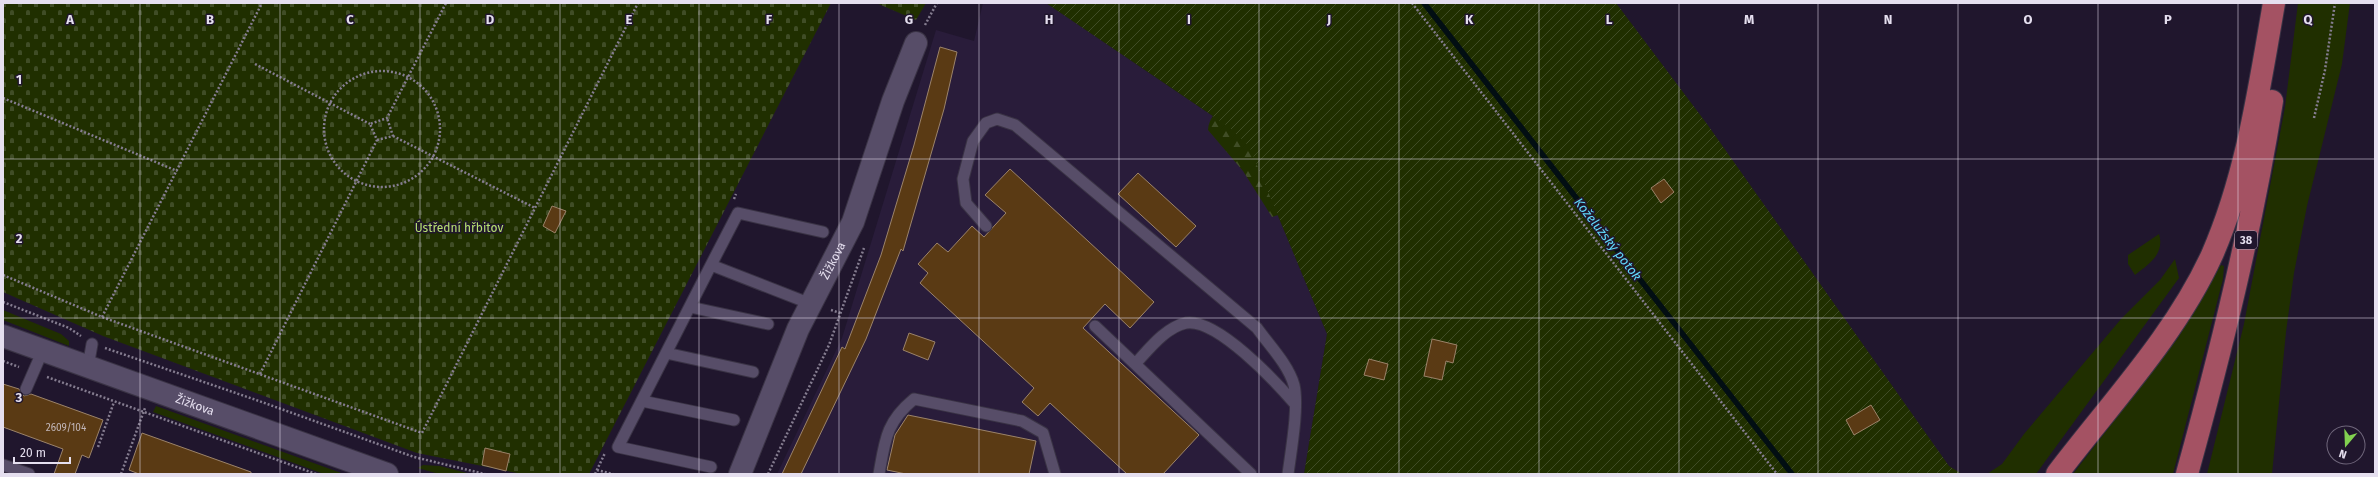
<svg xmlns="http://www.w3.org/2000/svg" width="2378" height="477" viewBox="0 0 2378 477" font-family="'Fira Sans',sans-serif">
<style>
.built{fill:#291c3a}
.grass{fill:#202f00}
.forest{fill:url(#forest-firs)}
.cemetery{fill:url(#cemetery-stones)}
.garden{fill:url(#garden-furrows)}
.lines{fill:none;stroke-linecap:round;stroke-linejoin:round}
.stream{stroke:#020e13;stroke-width:5.5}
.building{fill:#5a3a14;stroke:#9b836a}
.service-casing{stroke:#3a3345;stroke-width:13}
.minor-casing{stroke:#3a3345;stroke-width:24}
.secondary-casing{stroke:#3a3345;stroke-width:24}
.primary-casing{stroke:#3a3345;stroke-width:24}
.path{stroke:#857d90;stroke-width:2.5;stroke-dasharray:2 2;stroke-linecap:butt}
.service{stroke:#574d68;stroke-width:11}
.minor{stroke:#574d68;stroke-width:22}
.secondary{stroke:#574d68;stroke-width:22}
.primary{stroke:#a45263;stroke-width:22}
.grid{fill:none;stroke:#e5dfef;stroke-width:1;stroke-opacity:0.55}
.labels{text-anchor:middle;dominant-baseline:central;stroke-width:3;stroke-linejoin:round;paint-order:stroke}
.number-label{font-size:10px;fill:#c2b6b8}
.shield{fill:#20162d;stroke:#aaa3b5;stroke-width:1}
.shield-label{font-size:11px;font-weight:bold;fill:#e5dfef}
.park-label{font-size:12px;fill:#b8e172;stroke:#20162d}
.street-label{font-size:12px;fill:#e5dfef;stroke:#20162d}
.water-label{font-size:13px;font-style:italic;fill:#61dbfb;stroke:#20162d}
.grid-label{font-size:13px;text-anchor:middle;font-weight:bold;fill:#e5dfef;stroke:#20162d;stroke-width:3;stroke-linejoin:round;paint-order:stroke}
</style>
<defs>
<pattern id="forest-firs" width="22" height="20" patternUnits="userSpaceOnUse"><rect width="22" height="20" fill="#202f00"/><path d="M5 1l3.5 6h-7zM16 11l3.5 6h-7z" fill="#404d26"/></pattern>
<pattern id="cemetery-stones" width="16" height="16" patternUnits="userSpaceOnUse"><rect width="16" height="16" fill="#202f00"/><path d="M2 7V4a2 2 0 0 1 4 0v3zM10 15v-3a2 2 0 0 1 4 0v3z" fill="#404d26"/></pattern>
<pattern id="garden-furrows" width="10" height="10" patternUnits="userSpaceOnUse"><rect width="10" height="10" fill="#202f00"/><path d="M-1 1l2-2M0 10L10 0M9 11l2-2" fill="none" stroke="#404d26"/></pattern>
</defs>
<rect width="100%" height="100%" fill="#20162d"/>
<path class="built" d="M983 3H1046L1229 127 1249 146 1327 334 1304 474H777L842 338 936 30 974 41Z"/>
<path class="grass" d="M2298 3H2350L2342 64 2307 206 2294 273 2286 332 2272 474H2207L2244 324 2285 107Z
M2159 234C2165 254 2149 264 2135 275L2128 264V255Z
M2175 259 2179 278 2036 474H1987L2002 464 2024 434 2121 319 2160 280Z
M2221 265 2224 266 2223 279 2173 474H2073L2178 338Z
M3 310 61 334 69 341V346L3 320Z
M156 406 344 474H324L153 412Z
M423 465 440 466 471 474H439L418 468Z"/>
<path class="forest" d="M1228 99 1284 213 1272 217 1243 171 1208 130C1208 118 1220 107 1228 99Z"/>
<path class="cemetery" d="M3 3H831L589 474H522L417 453 103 336 3 292Z
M876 3H926L916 20Z"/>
<path class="garden" d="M1046 3H1616L1707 124 1949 466 1962 474H1304L1327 334 1249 146 1229 127Z"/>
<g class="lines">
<path class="stream" d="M1424 3 1792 474"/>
</g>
<path class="building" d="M940 47 957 52 944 109 903 251 901 249 866 339 801 474H782L842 347 845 349 881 255 914 145Z
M1010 169 1154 302 1130 328 1105 304 1083 328 1199 435 1163 474H1127L1050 403 1038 416 1022 402 1034 388 920 283 928 273 918 264 937 243 948 252 972 226 984 237 1006 213 985 195Z
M1138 173 1196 226 1176 247 1118 194Z
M1664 179 1674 192 1661 203 1651 188Z
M552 206 566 211 555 233 543 226Z
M909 333 935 342 928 360 903 350Z
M1432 339 1457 345 1453 363 1446 361 1442 380 1424 376Z
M1369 359 1388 364 1384 380 1364 375Z
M3 384 19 389 24 396 31 394 103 420 89 458 82 455 75 474H54L63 449 3 427Z
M1871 405 1880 420 1854 435 1846 420Z
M908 415 1036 441 1029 474H906L887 470 895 435Z
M142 433 251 472V474H139L129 470Z
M485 448 510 454 506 471 482 465Z"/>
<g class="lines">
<defs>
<path id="service" d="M986 226 966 203 963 179 973 141 986 123 997 119 1015 125 1257 328C1269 345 1288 364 1294 385 1299 407 1291 451 1288 474
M711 265 618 447 711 467
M811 304 711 265 738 213 823 232
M690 307 768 324
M1095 326 1251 474
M666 353 753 372
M1136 363C1149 349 1166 327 1186 323 1217 318 1276 382 1295 404
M88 367 92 344
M26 389 43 350
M642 401 734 420
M3 465 29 474
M879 474C885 440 886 422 914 399L1022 421 1043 433 1055 474"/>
<g id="minor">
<path id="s1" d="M740 474 798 329 853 222 893 101 916 43"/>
</g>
<g id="secondary">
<path id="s2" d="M3 336 387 474"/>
</g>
<path id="primary" d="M2057 474C2110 404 2175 336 2212 255 2247 175 2259 89 2274 3
M2187 474C2221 351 2252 227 2272 101"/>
</defs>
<use href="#service" class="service-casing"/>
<use href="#minor" class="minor-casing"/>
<use href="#secondary" class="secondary-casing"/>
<use href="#primary" class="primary-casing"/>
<path class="path" d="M1412 3 1777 474
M925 25 937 3
M255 64 370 124
M324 129a58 58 0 1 1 116 0a58 58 0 1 1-116 0Z
M3 98 177 171
M2314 118 2325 70 2335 3
M393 136 535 208
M377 140 393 136 387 118
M734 199 736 194
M3 275 102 317 422 433 638 3
M3 302 69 328 81 336
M831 310 840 313
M102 317 262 3
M105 348 259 401 414 457 485 474
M3 361 19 367
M260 374 377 140 370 124 387 118 446 3
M47 377 316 474
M98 447 114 402
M597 470 613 474
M121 474 145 408
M595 474 605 453
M768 474 829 345 864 248"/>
<use href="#service" class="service"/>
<use href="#minor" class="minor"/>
<use href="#secondary" class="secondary"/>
<use href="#primary" class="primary"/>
</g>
<path class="grid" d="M140 3V474M280 3V474M420 3V474M560 3V474M699 3V474M839 3V474M979 3V474M1119 3V474M1259 3V474M1399 3V474M1539 3V474M1679 3V474M1818 3V474M1958 3V474M2098 3V474M2238 3V474M3 159H2375M3 318H2375"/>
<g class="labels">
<g class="number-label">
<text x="66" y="428">2609/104</text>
</g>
<rect class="shield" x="2235" y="231" width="22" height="18" rx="3"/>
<g class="shield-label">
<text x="2246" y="240">38</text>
</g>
<g class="park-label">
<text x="459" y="228">Ústřední hřbitov</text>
</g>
<g class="street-label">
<text stroke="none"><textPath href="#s1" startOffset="233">Žižkova</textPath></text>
<text stroke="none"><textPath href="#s2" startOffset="204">Žižkova</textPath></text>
</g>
<g class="water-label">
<text transform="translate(1608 239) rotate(52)">Koželužský potok</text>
</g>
</g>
<g class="grid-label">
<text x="70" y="24">A</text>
<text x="210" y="24">B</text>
<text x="350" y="24">C</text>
<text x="490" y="24">D</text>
<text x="629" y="24">E</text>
<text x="769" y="24">F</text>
<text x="909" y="24">G</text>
<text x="1049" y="24">H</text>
<text x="1189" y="24">I</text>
<text x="1329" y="24">J</text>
<text x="1469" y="24">K</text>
<text x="1609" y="24">L</text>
<text x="1749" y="24">M</text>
<text x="1888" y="24">N</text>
<text x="2028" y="24">O</text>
<text x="2168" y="24">P</text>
<text x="2308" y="24">Q</text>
<text x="19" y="84">1</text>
<text x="19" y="243">2</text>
<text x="19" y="402">3</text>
</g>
<rect width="2378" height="477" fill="none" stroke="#e5dfef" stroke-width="8"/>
<g transform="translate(2346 445) rotate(199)"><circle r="19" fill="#20162d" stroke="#6f667b"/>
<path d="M0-3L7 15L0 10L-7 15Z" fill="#81d050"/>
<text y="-6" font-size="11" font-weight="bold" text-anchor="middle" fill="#e5dfef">N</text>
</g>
<path d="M14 457v6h56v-6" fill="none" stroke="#e5dfef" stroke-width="2"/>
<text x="20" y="457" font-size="12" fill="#e5dfef" stroke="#20162d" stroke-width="3" paint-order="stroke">20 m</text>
</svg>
